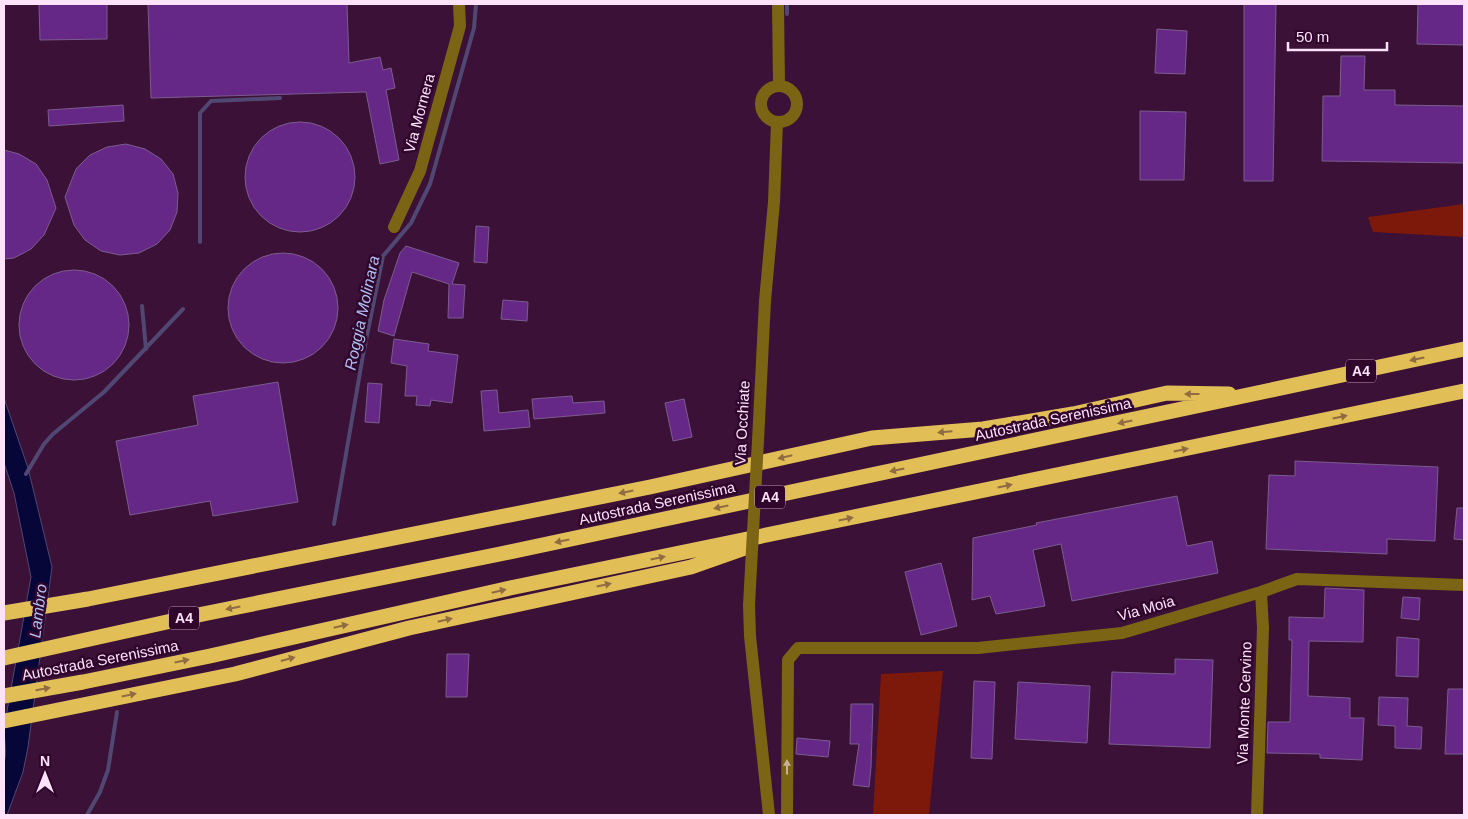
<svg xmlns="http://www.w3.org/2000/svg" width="1468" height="819" viewBox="0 0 1468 819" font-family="Arial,sans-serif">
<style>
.green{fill:#7c190a}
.water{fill:#060638;stroke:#504872}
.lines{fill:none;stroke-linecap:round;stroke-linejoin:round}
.stream{stroke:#504872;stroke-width:4}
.building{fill:#662886;stroke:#7b5c8e}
.minor{stroke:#7b6414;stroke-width:12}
.highway{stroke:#e1bf56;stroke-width:15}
.minor-bridge{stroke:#7b6414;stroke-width:12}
.oneway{fill:#916c43}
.oneway2{fill:#c9b09d}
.labels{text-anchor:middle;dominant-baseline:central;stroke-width:5;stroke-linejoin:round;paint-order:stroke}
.shield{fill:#30062c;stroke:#c0a0bc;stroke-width:1}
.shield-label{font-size:14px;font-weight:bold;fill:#fde2f9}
.street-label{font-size:15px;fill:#fde2f9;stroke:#30062c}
.water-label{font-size:16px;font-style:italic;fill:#b0c0f3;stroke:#30062c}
</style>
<rect width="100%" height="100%" fill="#3b1137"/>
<path class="green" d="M1464 204V237L1373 232 1368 217Z
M943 671 929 815H873L881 674Z"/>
<path class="water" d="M4 398 28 468 52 567 28 747 23 772 7 815H4V762C7 754 4 738 4 728L31 577 14 493 4 463Z"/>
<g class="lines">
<path class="stream" d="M787 4V14
M200 242V113L211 101 280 98
M142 306 146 349
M26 474 44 444 53 434 104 392 183 309
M334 524 363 355 383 256 411 223 430 184 474 28 476 4
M87 815 100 792 108 770 117 712"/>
</g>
<path class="building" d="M39 4H107V39L40 40Z
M148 4H347L349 63 380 57 383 70 391 68 395 88 386 90 399 160 380 164 366 92 151 98Z
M1244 4H1276L1273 181H1244Z
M1418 4H1464V45L1417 44Z
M1157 29 1187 31 1185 74 1155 73Z
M1341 56H1365L1364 90H1395V105L1464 106V163L1322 161 1323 96H1340Z
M123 105 124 121 49 126 48 110Z
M1140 111 1186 112 1184 180H1140Z
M245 177a55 55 0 1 1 110 0a55 55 0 1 1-110 0Z
M126 144 145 149 161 159 173 174 178 193 177 212 170 230 157 244 139 253 120 255 101 251 85 240 74 225 65 197 76 169 90 155 107 147Z
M4 150 19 154 36 164 47 180 56 208 44 235 31 249 14 258 4 259Z
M476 226 489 227 487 263 474 262Z
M406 246 459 263 452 284 465 285 463 318H448L449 284 412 272 394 336 378 331 384 300 400 253Z
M228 308a55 55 0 1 1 110 0a55 55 0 1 1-110 0Z
M19 325a55 55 0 1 1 110 0a55 55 0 1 1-110 0Z
M503 300 528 302 527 321 501 319Z
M394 339 429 344 428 351 458 355 452 403 431 400 430 406 416 405 417 396H405L407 366 391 363Z
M278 382 298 502 213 516 210 501 130 515 116 441 198 425 193 396Z
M368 383 382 384 379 423 365 422Z
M497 390 499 413 528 410 530 427 484 431 481 391Z
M572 396 573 403 604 401 605 413 534 419 532 399Z
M684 399 692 437 673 441 665 403Z
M1295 461 1438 467 1435 541 1387 539V554L1266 549 1269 475 1295 476Z
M1177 496 1187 546 1212 541 1218 573 1072 601 1061 544 1033 550 1045 606 996 614 990 596 972 600 973 538 1037 525 1036 523Z
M1457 508H1464V540L1454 539Z
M941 563 957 626 921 635 905 572Z
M1325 588 1364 590 1363 642 1309 641 1308 696 1350 698V718H1364L1362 760 1320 758V754L1267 753 1268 722H1290L1292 640H1289V617L1324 618Z
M1403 597 1420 598 1419 620 1401 618Z
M1397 637 1419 639 1418 677 1396 676Z
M447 654H469L467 697H446Z
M1175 659 1213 660 1210 748 1109 744 1112 672 1175 674Z
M974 681 995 682 992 759 971 758Z
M1018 682 1090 686 1087 743 1015 739Z
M1448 689H1464V754H1445Z
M1379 697 1408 698 1407 726 1422 727 1421 749 1395 748V726L1378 725Z
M851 704H873L871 767 869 787 853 785 859 744H850Z
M797 738 830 741 828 757 796 754Z"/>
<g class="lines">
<path class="minor" d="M778 4 779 85
M761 104a18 18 0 1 1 36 0a18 18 0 1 1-36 0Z
M394 227 420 171 460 26 459 4
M758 441 765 301 774 202 777 122
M751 568 749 605 750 636 769 815
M787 815 788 660 798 648H978L1122 633 1261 592 1297 579 1464 585
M1257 815 1263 628 1261 592"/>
<path class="highway" d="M4 613 88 599 650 487 872 438 983 429 1073 414 1167 393 1229 394
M4 658 203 614 500 554 1464 349
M4 696 83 682 210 656 510 588 1464 391
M4 721 235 674 409 628 691 567 745 548"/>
<path class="minor-bridge" d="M751 568 758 441"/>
</g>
<defs><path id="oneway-solid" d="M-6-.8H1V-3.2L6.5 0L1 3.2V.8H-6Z" transform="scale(1.25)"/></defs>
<g class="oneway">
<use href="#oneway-solid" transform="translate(1417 359) rotate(168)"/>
<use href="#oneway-solid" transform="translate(1192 394) rotate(-180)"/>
<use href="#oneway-solid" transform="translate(1340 417) rotate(-12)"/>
<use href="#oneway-solid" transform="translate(1125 422) rotate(168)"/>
<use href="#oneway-solid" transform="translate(945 432) rotate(175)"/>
<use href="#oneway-solid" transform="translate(1181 450) rotate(-12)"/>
<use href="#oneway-solid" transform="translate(785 457) rotate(167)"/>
<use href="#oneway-solid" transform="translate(897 470) rotate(168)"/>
<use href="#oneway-solid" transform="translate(1005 486) rotate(-12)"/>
<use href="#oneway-solid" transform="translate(626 492) rotate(169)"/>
<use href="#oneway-solid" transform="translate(721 507) rotate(168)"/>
<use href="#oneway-solid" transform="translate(846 519) rotate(-12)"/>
<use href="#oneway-solid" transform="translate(562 541) rotate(168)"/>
<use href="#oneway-solid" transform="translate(658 558) rotate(-12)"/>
<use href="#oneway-solid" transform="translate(604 585) rotate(-12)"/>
<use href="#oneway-solid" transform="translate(499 591) rotate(-13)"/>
<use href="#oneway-solid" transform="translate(233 608) rotate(169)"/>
<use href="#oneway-solid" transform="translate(445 620) rotate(-13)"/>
<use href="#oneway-solid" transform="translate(341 626) rotate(-13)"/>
<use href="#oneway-solid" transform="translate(288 659) rotate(-15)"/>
<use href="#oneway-solid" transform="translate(182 661) rotate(-12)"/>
<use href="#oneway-solid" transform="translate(43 689) rotate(-10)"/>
<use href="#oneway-solid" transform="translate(129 695) rotate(-12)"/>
</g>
<use class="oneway2" href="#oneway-solid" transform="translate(787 767) rotate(-90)"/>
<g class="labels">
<g class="shield">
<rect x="1346" y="359.5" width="30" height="23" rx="4"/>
<rect x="755" y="485.5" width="30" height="23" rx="4"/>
<rect x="169" y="606.5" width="30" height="23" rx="4"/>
</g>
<g class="shield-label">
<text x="1361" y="371">A4</text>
<text x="770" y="497">A4</text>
<text x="184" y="618">A4</text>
</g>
<g class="street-label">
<text transform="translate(419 113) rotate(-75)">Via Mornera</text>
<text transform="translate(1053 419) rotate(-12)">Autostrada Serenissima</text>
<text transform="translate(742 423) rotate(-87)">Via Occhiate</text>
<text transform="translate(657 503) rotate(-12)">Autostrada Serenissima</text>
<text transform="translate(1146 608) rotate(-16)">Via Moia</text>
<text transform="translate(100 660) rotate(-11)">Autostrada Serenissima</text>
<text transform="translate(1244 703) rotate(-88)">Via Monte Cervino</text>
</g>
<g class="water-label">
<text transform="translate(362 313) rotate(-78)">Roggia Molinara</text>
<text transform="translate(38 611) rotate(-83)">Lambro</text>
</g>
</g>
<rect width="1468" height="819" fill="none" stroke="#fde2f9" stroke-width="10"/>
<g transform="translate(45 774)" stroke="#30062c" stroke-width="4" paint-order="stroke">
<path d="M0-4L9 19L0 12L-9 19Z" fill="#fde2f9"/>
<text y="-8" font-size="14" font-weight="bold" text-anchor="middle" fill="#fde2f9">N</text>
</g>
<path d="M1288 42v8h99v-8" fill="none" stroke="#fde2f9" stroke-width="2.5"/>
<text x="1296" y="42" font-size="15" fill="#fde2f9" stroke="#30062c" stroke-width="4" paint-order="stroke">50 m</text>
</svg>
